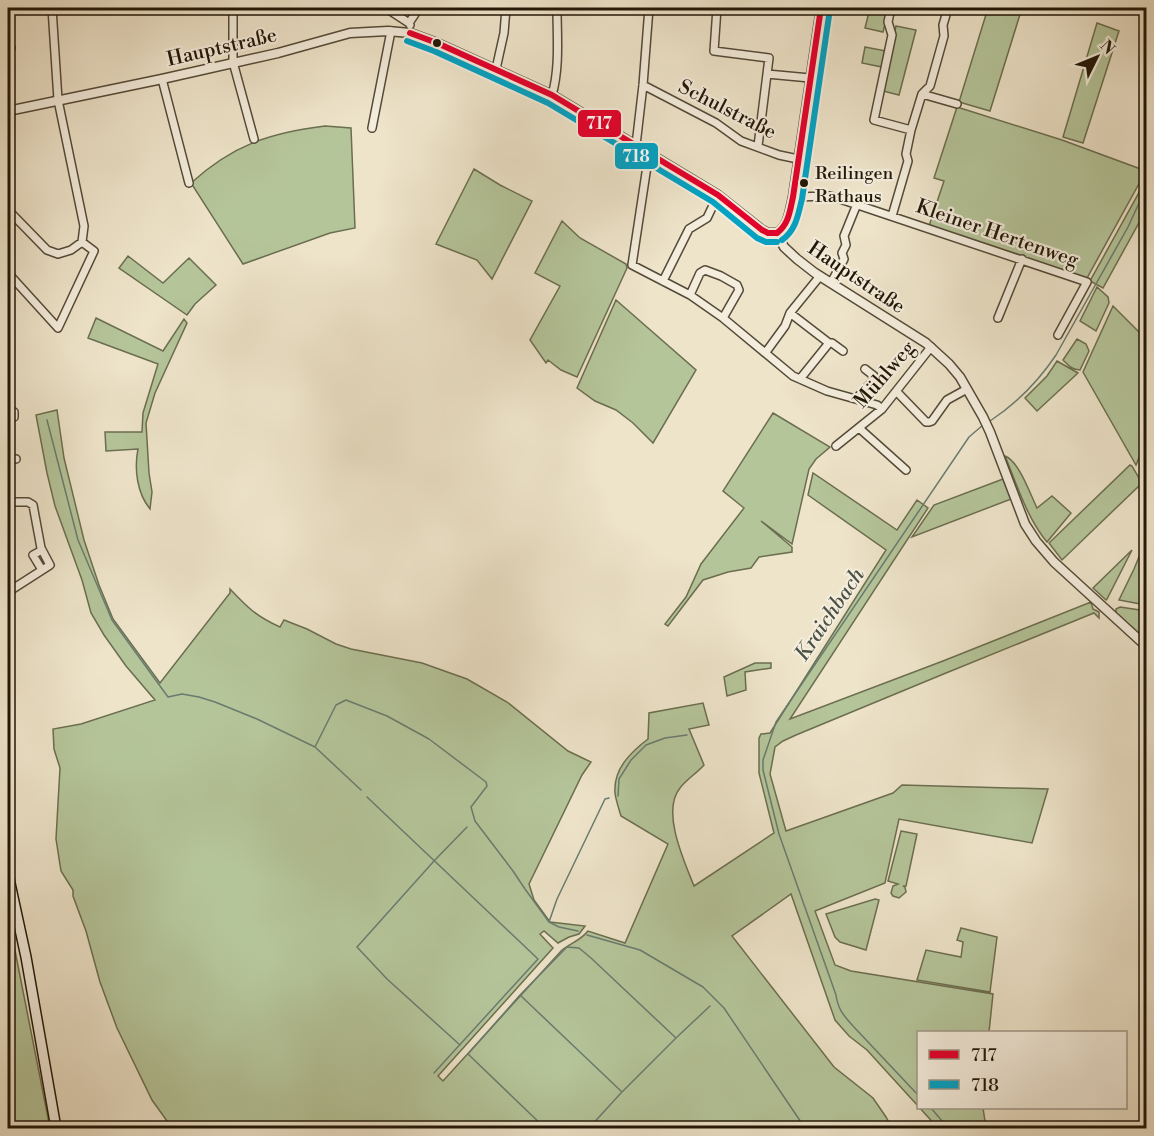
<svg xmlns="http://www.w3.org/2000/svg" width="1154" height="1136" viewBox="0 0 1154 1136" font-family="'Libre Bodoni',serif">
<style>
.green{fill:#b5c59a;stroke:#6b6e50;stroke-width:1.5}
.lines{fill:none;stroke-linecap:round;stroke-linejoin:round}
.stream{stroke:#697b70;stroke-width:1.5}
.minor-casing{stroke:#544a38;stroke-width:10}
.tertiary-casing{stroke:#544a38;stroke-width:11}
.secondary-casing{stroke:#211607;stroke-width:12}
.minor{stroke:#f4eddd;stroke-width:7}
.tertiary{stroke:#f4eddd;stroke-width:8}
.secondary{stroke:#f4eddd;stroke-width:9}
.bus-1-casing{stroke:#f4eddd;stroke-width:10}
.bus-2-casing{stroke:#f4eddd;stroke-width:10}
.bus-1{stroke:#e4002b;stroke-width:6}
.bus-2{stroke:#02a2c4;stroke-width:6}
.bus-dot{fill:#211607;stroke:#f4eddd;stroke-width:2}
.labels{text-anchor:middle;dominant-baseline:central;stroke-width:4.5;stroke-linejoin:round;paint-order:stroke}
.bus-label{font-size:18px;fill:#211607;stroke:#f4eddd;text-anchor:start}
.street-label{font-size:20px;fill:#211607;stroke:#f4eddd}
.water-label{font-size:21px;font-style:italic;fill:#4b5144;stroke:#f4eddd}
.line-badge{stroke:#f4eddd;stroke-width:2}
.badge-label{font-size:16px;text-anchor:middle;font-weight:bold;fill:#fff}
</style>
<rect width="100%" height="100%" fill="#eee4ca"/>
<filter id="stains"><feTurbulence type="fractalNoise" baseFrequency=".00333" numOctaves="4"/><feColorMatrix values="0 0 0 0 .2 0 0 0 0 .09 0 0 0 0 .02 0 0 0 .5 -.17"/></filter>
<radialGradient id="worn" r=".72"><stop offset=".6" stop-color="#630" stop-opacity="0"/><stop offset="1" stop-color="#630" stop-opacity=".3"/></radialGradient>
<path class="green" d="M870 8H889L883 32 865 28Z
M988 8H1022L990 111 959 102Z
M1097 23 1119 31 1083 143 1063 137Z
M896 26 916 30 899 95 883 91Z
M865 47 886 51 882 67 862 63Z
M957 107 1062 140 1146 171 1087 278 929 226 944 181 934 178Z
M325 126 351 128 355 228 330 233 243 264 191 183C233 145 269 133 325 126Z
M474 169 500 185 532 201 492 279 477 260 436 244Z
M1146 180V210L1103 288 1090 281Z
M562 221 580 238 626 264 627 268 577 377 561 370 548 360 546 363 530 340 560 286 535 273Z
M128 256 163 283 189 258 216 285 195 304 187 315 119 268Z
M1097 287 1108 297 1109 303 1096 331 1080 321Z
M616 300 696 370 653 443 633 423 616 410 595 401 577 388Z
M1113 306 1146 339V440L1136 465 1083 372Z
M96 318 163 351 184 319 187 323 155 393 146 423 149 473 152 492 150 509C137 493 134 469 138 449L106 451 105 432H142L143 413 158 364 88 338Z
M1077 339 1086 344 1089 351 1080 370C1072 370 1068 365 1063 360Z
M1057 361 1078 373 1037 411 1025 398 1047 376Z
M57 410 64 458 84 540 99 585 113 619 160 683 230 593V589C248 608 256 616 280 627L284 620 307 629 336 644 351 649 422 663 467 679 507 702 568 751 591 762 582 775 529 884 534 900 550 922 585 926 579 934 569 937 558 943 544 931 540 934 553 948 438 1076 443 1081 562 950C572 942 580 941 588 931L625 943 668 844 621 816C619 809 616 801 615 793 613 769 631 752 648 739L649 713 703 703 709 725 689 729 704 765C697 773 687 779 680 788 661 811 684 861 694 886L774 833 759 773V738L761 734 770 733 886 550 808 495 813 473 897 530 917 500 928 508 790 719 943 661 1091 602 1093 609 1099 612V618L1094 613 946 673 796 735 783 741 775 747 770 774 786 831 893 793 902 785 1048 789 1032 843 899 819 885 883 815 911 835 965 851 971 993 994 989 1032H918V1108H983L986 1128H938L867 1050 849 1036 835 1020 791 894 732 936 834 1067 873 1098 886 1117 892 1128H172L152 1100 117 1028 100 982 86 931 73 896V890L61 871 56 839 60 768 54 749 53 729 81 724 155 700 126 666 104 635 91 613 82 580 55 506 47 473 36 415Z
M773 413 830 447 816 459 809 469 792 544 761 521 792 547V552L759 557 751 568 728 572 703 580 668 626 665 624 686 597 701 564 744 508 723 491Z
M1005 456C1019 461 1030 494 1037 508L1052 496 1071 513 1047 542C1027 518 1017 485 1005 456Z
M1130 465 1132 466 1142 483 1062 560 1049 543Z
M1003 479 1011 499 912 537 934 505Z
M1146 540V605L1119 600 1134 569Z
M1132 550 1107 599 1106 600 1093 588Z
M1120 607 1146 611V640L1116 613V609Z
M755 663H771V668L745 672 746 690 727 696 724 677Z
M901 831 917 834 906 886H903L905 887 906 892 899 898 893 896 891 893 893 886 898 884 888 881Z
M875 899 879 900 866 950 840 942 835 937 826 914Z
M8 915 50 1128H8Z
M961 928 997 937 990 992 917 980 926 950 961 957 963 942 957 940Z"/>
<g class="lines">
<path class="stream" d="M47 420 78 540 112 620 168 697 182 694 199 697 215 702 257 719 315 747
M990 421C1017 403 1038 382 1056 355L1128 227 1146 188
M361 790 315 747 336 705 346 700 387 716 429 739 486 782 487 786 471 807 475 821 513 871 525 889 549 922
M618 796 619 779 631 760 646 745 665 738 687 735
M367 797 538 959 434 1073
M578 931 559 927 549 922 557 899 605 799 609 798
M587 935 640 950 703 987 724 1008 805 1128
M520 995 622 1092 676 1038 591 958 579 948 567 947 520 995 468 1054 545 1128
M677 1037 710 1006
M460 1045 387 979 357 947 434 861 467 827
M918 1095 853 1026C843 1015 838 1009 836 995L779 834 763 770V760L776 722 969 437 983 425
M931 1108 948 1128
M589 1128 621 1093"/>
<defs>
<path id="minor" d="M233 8V62L254 139
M386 8 409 23
M717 8 714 51 769 58 767 74
M891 8 888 22 892 35 874 120 911 130
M410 25 409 23 415 14V8
M8 48H11
M496 69 504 33 506 8
M162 79 189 183
M643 85 716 123 741 141 779 155 798 159
M922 94 957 104
M552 95C560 68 557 36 557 8
M372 128 391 31
M636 145 643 85 649 8
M758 146 767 74 810 78
M649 153 632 265 690 295 723 318 793 376 827 391 877 405 882 409
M793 197 830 196 834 197 1087 282 1058 335
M8 202 10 212 47 250 58 254 71 250 82 242 84 226 58 100 52 8
M892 216 908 161 906 154 911 130 922 94 930 86 944 36 943 25 948 8
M8 273 58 328 94 251 82 242
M663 281 689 229 707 218 718 195
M831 283 844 259 842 253 846 245 844 236 857 204
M690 295 700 273 705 270 721 276 737 285 739 290 723 318
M790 313 829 343H832L843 351
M998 318 1022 259
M766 352 785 326 790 313 820 276
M800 379 829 343
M897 392 926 422H929L932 421 947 400 967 389
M856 399 875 379 874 376 865 369
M8 417H14V412
M859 428 906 470
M836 446 882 409 931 347
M8 459H16
M8 502H28L33 505 41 548 50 565 8 592
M42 550 33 555 42 570"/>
<path id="tertiary" d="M8 111 162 79 278 53 350 33 388 31 410 33 437 43 552 95 718 195 762 230 768 233H777
M777 233 784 247 797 259 815 273 926 343 949 364 960 377 983 417 990 432 1025 524 1036 541 1054 562 1146 646
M777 233C789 226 790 209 793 197L821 8"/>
<path id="secondary" d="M8 874 26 957 56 1128"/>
</defs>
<use href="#minor" class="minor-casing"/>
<use href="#tertiary" class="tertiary-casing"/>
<use href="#secondary" class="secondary-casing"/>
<use href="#minor" class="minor"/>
<use href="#tertiary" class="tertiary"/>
<use href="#secondary" class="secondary"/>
<defs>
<path id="bus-1" d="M410 33 437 43 552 95 718 195 762 230 768 233H777
M777 233C789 224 790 210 793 197L821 8"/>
<path id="bus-2" d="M407 41 434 51 548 103 713 202 757 238 766 242H777
M782 240C796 230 798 215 802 199L830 9"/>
</defs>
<use href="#bus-1" class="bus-1-casing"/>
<use href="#bus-2" class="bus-2-casing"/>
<use href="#bus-1" class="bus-1"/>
<use href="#bus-2" class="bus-2"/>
</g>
<g class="bus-dot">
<circle cx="437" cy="43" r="5"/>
<circle cx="804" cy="183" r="5"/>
</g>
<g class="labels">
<g class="bus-label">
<text x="815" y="173">Reilingen<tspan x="815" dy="23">Rathaus</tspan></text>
</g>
<g class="street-label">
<text transform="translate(222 48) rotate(-13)">Hauptstraße</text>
<text transform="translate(727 110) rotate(27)">Schulstraße</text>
<text transform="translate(997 234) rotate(19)">Kleiner Hertenweg</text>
<text transform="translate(856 278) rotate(34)">Hauptstraße</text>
<text transform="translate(885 375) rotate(-49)">Mühlweg</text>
</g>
<g class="water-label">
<text transform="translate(830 615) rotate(-56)">Kraichbach</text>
</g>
</g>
<g class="line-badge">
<rect x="577" y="109" width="45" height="29" rx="6" fill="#e4002b"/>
<rect x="614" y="142" width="45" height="28" rx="6" fill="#02a2c4"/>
</g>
<g class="badge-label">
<text x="599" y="129">717</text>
<text x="636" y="162">718</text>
</g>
<rect width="1154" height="1136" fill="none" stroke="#eee4ca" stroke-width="30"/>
<rect x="9" y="9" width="1136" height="1118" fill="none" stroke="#211607" stroke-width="3"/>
<rect x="15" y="15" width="1124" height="1106" fill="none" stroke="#211607" stroke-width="1.5"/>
<rect x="917" y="1031" width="210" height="78" fill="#f4eddd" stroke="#a09787" stroke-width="1.5"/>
<rect x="929" y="1050" width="30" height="9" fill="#e4002b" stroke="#a09787" stroke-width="1.5"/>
<text x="971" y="1061" font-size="18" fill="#211607">717</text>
<rect x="929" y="1080" width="30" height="9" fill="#02a2c4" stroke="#a09787" stroke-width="1.5"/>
<text x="971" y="1091" font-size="18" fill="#211607">718</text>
<g transform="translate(1097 57) rotate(47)" stroke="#f4eddd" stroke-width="4.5" paint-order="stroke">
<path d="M0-4.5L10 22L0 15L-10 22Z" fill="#211607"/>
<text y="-9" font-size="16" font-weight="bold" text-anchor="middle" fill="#211607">N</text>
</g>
<rect width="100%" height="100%" filter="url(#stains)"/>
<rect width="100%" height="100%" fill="url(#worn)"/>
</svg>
